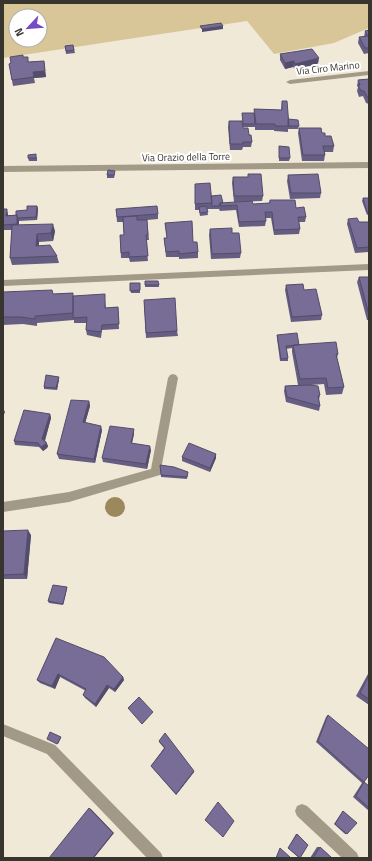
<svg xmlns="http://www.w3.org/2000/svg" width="372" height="861" viewBox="0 0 372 861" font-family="'Titillium Web',sans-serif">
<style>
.green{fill:#d9c698;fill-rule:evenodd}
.water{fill:#9b895d}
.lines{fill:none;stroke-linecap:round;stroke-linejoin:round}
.street{fill:#a29a86;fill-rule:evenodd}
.wall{fill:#665e82}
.shaded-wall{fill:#534c6a}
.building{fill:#776d97;stroke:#534c6a}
.labels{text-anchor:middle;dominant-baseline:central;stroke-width:4;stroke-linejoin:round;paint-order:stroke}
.far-street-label{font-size:10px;fill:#38352e;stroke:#fff}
</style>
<rect width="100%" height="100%" fill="#f1e9d7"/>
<path class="green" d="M3 3H369V28L334 43 274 54 247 21 3 58ZM16 16H40V40H16Z"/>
<path class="water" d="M105 507a10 10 0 1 1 20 0a10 10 0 1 1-20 0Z"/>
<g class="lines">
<path class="street" d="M369 71V75L290 84 286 82 290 80Z
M369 162V168L3 172V166Z
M369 264V270L3 286V280Z
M173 374 176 375 178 378 160 475 69 502 3 512V502L69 492 151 469 168 378 170 375Z
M3 724 55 745 161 853 163 858H147L47 754 3 736Z
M302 804 307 806 357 853 359 858H342L297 816 295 811 297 806Z"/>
</g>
<path class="wall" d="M369 30V53L364 54 358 43 359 37H364L365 31Z
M73 45 75 53 66 54 65 46Z
M280 54 318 64 295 69 293 67 285 69 280 60Z
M23 57 29 62 44 61 46 77 34 78 35 83 13 86 9 64Z
M369 79V104L366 103 363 96 359 97 357 91 358 87 357 86 358 80Z
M282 101 288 119 299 126 298 129H288V132L274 131V130H255V127H243L242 113H254V109L281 110Z
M229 121 243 128 249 135 252 142 251 147H243L242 150H230L228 127Z
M299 128 322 133 325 136 334 146 333 152H325V155L324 161H302L298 133Z
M279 146 290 158 289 161H279Z
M37 157V161H29L28 158Z
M115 174 114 178H107V175Z
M248 174 263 196 262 201 234 202 232 183 233 177H248Z
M288 175 321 193 320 198 290 199 287 181Z
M195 184 211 196 223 203 253 204 269 203 270 200 296 208 306 217 305 222H299L300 229 299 234 274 235 271 218H265L266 221 265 226 239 227 236 210 220 211 219 209H207L208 215 200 216 199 210H195Z
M363 198H369V214L367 215 362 201Z
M37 206 38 209 37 220 19 221V225L55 231 53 241 39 242V246L57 256 59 263 12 265 10 258 12 230H3V209L8 214V215H16Z
M116 209 158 214V219L147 220 149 240H146L148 261 130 262 129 258H121L120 235H124L123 222H117Z
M348 219 359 222H369V252L355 253 347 224Z
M165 223 193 242 198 252V258L179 259V257H166L164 238H167Z
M210 229 232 233 241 253 240 258 211 259 209 235Z
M359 277H369V320H367L357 282Z
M145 281H158L159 287H145Z
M130 283H140V293H131Z
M286 285 304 290 322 315 321 320 291 322 285 290Z
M3 292 53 294 73 293V296L105 300 106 308 118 307 119 329 102 330 101 338 87 335 86 330V323H74V320L37 323V326L23 324 3 325Z
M144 300 177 331 178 336 146 338Z
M277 335 299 345 338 354 337 358 344 387 342 394 326 395 324 384 311 385 320 395 319 400 320 406 319 411 286 402 284 391 285 386 298 385 292 352V348L286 349 288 358V361H280L277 338Z
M59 379 57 390 44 389V387Z
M89 401 90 406 85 423 102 430 95 463 59 459 57 454Z
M50 414 51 418 45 441 46 442 48 446 47 448 43 451 39 447 15 445 14 441Z
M134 434 132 443 151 450 147 469 103 462 102 458Z
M216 454V458L210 472 182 461V457Z
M160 465 188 472 187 479 161 477Z
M3 531 31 535 27 579H3Z
M67 587V589L63 605 49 603 48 601Z
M56 638 123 677 124 680 115 692 109 688 96 707 85 698 83 695 86 691 60 677 55 689 40 683 37 680Z
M369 672V705L356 696Z
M328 715 364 782 369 786V811L353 797 362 783 316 742 326 717Z
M159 741 194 772 176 795 151 766 164 748 159 742Z
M343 811 347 834H345L334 824 342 812Z
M296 834H297L300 858H299L288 848Z
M317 847H320L332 858H310Z"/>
<path class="shaded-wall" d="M223 26V29L202 32V29Z
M319 58 318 64 295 69V64Z
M294 61 293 67 285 69V63Z
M45 71 46 77 34 78 33 72Z
M37 206 38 209 37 220 36 217Z
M7 209 8 214 7 221 6 216Z
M17 215 19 221V230L17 224Z
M53 224 55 231 53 241 51 233Z
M37 234 39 242 38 253 36 246Z
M59 377V379L57 390 56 388Z
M89 401 90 406 84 427 83 422Z
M3 408 5 412 3 417Z
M50 414 51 418 44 443 42 439Z
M101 426 102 430 95 463 94 459Z
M134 429V434L131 447V443Z
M46 442 48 446 47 448 43 451 41 447Z
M150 446 151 450 147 469 146 464Z
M216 454V458L210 472V468Z
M28 530 31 535 27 579 24 574Z
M58 674 60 677 55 689 52 686Z
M123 677 124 680 115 692 114 689Z
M107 685 109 688 96 707 95 704Z
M61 737V738L58 744H57Z
M194 771V772L176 795V794Z
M89 808 91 809 114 833 94 858H93Z"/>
<path class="building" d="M221 23 223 26 202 29 200 26Z
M369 30V48H365L359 37 368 36 365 31Z
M73 45 74 50 66 51 65 46Z
M312 49 319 58 295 64 294 61 285 63 280 54Z
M23 55V57H28V62L44 61 45 71 33 72 34 77 12 80 9 64 11 63 10 57Z
M369 79V98H368L364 91H361L358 85H360L358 80Z
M282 101H287L289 126H275V124H256L254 109 282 110Z
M242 113H254L255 124H243Z
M288 119 298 120 299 126H288Z
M229 121H242L243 128H248L249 135H251L252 142H243V144H230Z
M299 128H321L322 133H325V136H331L334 146H323L325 155H303Z
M279 146 289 147 290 158H279Z
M36 154V158H28V155Z
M108 170 115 171 114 175H107Z
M248 174H261L263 196H234L233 177H248Z
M318 174 321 193H291L288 175Z
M210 183 212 203 195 204V184Z
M221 195 223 203H220L219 206H212L211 196Z
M363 198H369V212H367Z
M270 200H295L296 208 304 207 306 217H298L300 229 274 230 272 212H265L266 221 239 222 237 205 221 206 220 203 252 201 253 204 270 203Z
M27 206H37L36 217 18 218 17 215H16V211L27 210Z
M157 206 158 214 117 217 116 209Z
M206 206 208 212 200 213 199 207Z
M3 209H7L6 216 17 215V224L3 225Z
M137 216V220H147L148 235H146L148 256 129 257V252L121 253 120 235H124L123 217Z
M357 218 359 222H369V247L357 248 348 219Z
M192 221 193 242H197L198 252 179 254V251L166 252 164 238H167L165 223Z
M53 224 51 233 37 234 36 246 50 245 57 256 10 258 12 225Z
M232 228V233H239L241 253 212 254 210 229Z
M359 277H369V315Z
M145 281H158L159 285H145Z
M130 283H140V290L130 291Z
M303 284 304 290 316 289 322 315 292 317 286 285Z
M52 290 53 294 73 293V313L35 316V319L21 317H3V292Z
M105 294V308L118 307 119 324 102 325 101 332 86 330 87 317 73 318V296Z
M175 298 177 331 146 333 144 300Z
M297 333 299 345 286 346 288 358 281 359 277 335Z
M336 342 338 354H336L344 387 328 388 326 378 300 379 293 345Z
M46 375 59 377 56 388 44 387Z
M309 385 318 386 320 395 318 396 320 406 287 397 285 386Z
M71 400 89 401 83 422 101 426 94 459 57 454Z
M24 410 50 414 42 439 46 442V444L41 447 38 443 14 441Z
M110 426 134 429 131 443 150 446 146 464 102 458Z
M189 443 216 454 210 468 182 457Z
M160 465 174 467 188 472 187 477 161 475Z
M28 530 24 574 3 575V531Z
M53 585 67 587 63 604 48 601Z
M56 638 104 657 123 677 114 689 107 685 95 704 83 695 86 689 58 674 52 686 37 680Z
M369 675V699L360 693Z
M139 697 153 712 142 724 128 708Z
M328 715 369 749V775L364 782 318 741Z
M50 732 61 737 57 744 47 739Z
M165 733 194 771 176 794 151 766 165 748 159 741Z
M364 782 369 786V808L356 796Z
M218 802 234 821 223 837 205 820Z
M89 808 113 833 93 858H49Z
M343 811 357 823 347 834 335 824Z
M297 834 308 845 300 858 288 848Z
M320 847 332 858H313Z
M280 848 291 858H276Z"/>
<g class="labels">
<g class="far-street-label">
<text transform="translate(328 68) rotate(-6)">Via Ciro Marino</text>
<text transform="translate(186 157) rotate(-1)">Via Orazio della Torre</text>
</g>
</g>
<rect width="372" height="861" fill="none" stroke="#38352e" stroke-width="8"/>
<g transform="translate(28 28) rotate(244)"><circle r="19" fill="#ffffff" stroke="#afaeab"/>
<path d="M0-3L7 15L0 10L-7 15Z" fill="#744cc4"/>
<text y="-6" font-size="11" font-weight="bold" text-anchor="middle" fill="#38352e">N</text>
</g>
</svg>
